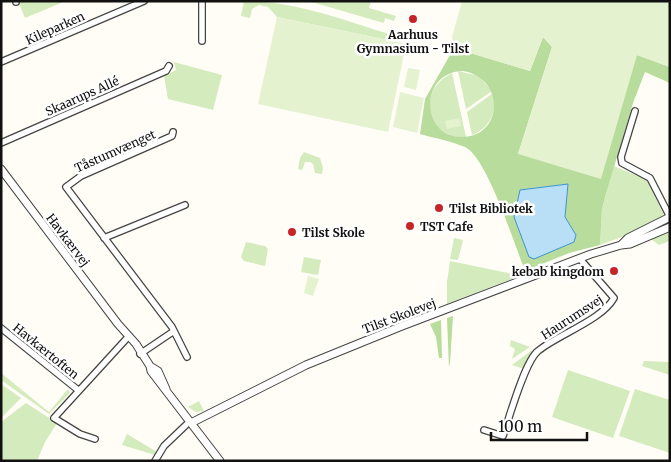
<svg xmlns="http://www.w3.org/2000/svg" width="671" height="462" viewBox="0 0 671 462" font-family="Merriweather,serif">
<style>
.green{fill:#d4ebbd}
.forest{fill:#b7dc9c;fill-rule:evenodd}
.pitch{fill:#e5f2cf}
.water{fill:#b9dff7;stroke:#3e93d0}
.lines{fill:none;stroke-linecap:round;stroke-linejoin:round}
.minor-casing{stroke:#444;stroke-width:8}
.tertiary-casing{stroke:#444;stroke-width:9}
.minor{stroke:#fff;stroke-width:5.5}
.tertiary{stroke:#fff;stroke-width:7}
.poi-dot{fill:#c52529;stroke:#fff;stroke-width:2}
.labels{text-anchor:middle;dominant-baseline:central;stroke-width:5;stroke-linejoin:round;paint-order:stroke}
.street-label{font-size:12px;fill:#111;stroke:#fff}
.poi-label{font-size:12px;font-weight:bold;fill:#111;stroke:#fff;text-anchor:start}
</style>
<rect width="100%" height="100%" fill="#fffdf5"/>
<path class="green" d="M18 1H66L25 18Z
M244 1C295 1 344 20 392 35L401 33 397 42 277 17 268 7 259 5 252 9 250 18 241 16Z
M308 1H371L369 8 396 16 394 21 385 18 384 23Z
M174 62 222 75 213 110 168 99 164 76 176 70Z
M458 71 479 76 492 91 466 109Z
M452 73 466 137C426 139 416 90 452 73Z
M493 93C498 111 490 128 472 135L467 112Z
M304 152 320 158 323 168 322 174 315 173 313 164 310 162H305L302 170 298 169 300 158Z
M614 166 647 180 664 215 627 235 600 245 602 209Z
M670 232V241L659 245 651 239Z
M454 238 463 240 458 260 450 259Z
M246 242 265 246 268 249 265 266 244 261 241 257Z
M304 257 321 260 318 275 301 272Z
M450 261 508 273 517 277 447 304V282Z
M511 340 530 347 512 359 515 349 510 346Z
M532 350 533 353 524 369 512 365Z
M644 361 670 362V375L642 366Z
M568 370 630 391 613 438 552 417Z
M1 373 49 412 68 389 70 393 49 414 1 380Z
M1 384 21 398 1 418Z
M635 389 670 400V453L619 436Z
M199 401 204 411 196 412 188 407Z
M26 403 57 423 45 442 37 461H1V422Z
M127 434 157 452 155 455 122 445Z"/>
<path class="forest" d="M543 37 552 47 518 154 637 55 670 67V83L645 72 633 103 606 194 602 209 600 245 569 253 525 271C515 246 487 157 465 147 451 141 434 138 420 134L425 99 454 48 530 71ZM463 71C506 78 503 137 462 137 419 137 420 71 463 71ZM568 184 565 217 576 235 574 242 534 259 520 190Z
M453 316 450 363 449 367 447 318Z
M441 320 442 358H439L436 337 430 324Z"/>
<path class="pitch" d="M462 1H670V67L637 55 601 179 518 154 552 47 543 37 530 71 454 48 452 37Z
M277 17 406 44 388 132 258 104Z
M408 68 420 70 416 90 404 87Z
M400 92 424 98 417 133 393 127Z
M459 118 461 126 447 129 445 121Z
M308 276 319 279 313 296 304 293Z"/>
<path class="water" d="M568 184 565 217 576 235 574 242 534 259 529 257 514 217 520 190Z"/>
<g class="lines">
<defs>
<path id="minor" d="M16 1V2
M202 1V41
M1 62 144 1
M635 111 621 157 622 163 650 178 670 217
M173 132 172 136 81 176 66 187 172 327 187 357
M1 143 166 71 169 66
M104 238 185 205
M1 328 78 390
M140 354 174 331
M484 430 503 436C509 418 525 361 538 351 557 335 602 320 614 298L580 259
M95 439 80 434 54 418 129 336
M155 461 164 446 186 425"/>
<path id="tertiary" d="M1 169 118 324 136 344 150 366 158 371 166 389
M621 245 628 238 670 217
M150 366 151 371 220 461
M191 423 306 365 402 326 591 254 621 245 630 244 670 227"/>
</defs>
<use href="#minor" class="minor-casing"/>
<use href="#tertiary" class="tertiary-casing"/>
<use href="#minor" class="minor"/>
<use href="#tertiary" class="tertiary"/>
</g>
<g class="poi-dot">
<circle cx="413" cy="19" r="5"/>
<circle cx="439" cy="208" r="5"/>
<circle cx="410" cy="226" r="5"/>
<circle cx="292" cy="232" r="5"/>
<circle cx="614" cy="271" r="5"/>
</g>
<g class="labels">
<g class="street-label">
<text transform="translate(55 28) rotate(-24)">Kileparken</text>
<text transform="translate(82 96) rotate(-24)">Skaarups Allé</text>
<text transform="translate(115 151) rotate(-24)">Tåstumvænget</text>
<text transform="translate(68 240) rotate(53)">Havkærvej</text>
<text transform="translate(399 316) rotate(-21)">Tilst Skolevej</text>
<text transform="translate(572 317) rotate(-33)">Haurumsvej</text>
<text transform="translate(46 351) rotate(39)">Havkærtoften</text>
</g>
<g class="poi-label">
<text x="413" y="34" text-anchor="middle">Aarhuus<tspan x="413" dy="14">Gymnasium - Tilst</tspan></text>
<text x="449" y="208">Tilst Bibliotek</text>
<text x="420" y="226">TST Cafe</text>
<text x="302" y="232">Tilst Skole</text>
<text x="604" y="271" text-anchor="end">kebab kingdom</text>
</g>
</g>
<rect width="671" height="462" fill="none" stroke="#111111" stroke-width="5"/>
<path d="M491 432v8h96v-8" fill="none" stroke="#111111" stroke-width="2.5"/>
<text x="498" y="432" font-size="15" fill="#111111" stroke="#ffffff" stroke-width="4" paint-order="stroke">100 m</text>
</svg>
